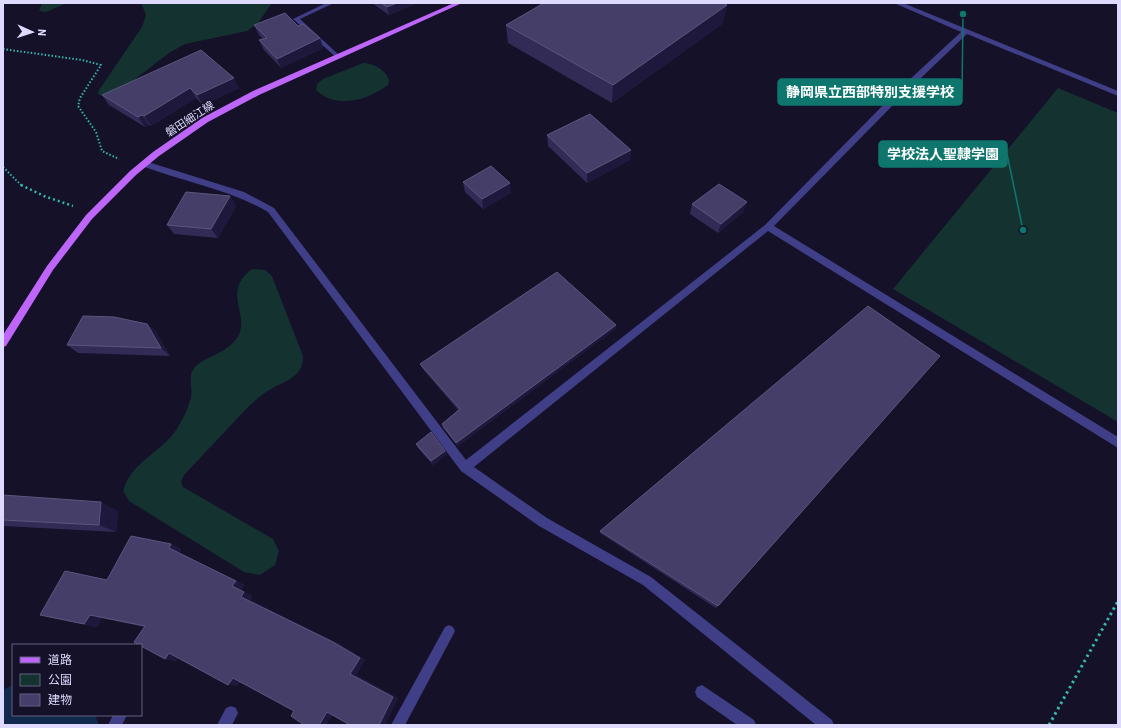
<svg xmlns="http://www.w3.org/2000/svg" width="1121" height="728" viewBox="0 0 1121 728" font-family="'Roboto Condensed','Noto Sans JP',sans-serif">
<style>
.green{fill:#143230}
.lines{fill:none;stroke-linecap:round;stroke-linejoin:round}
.river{fill:#11294d;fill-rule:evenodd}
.path-far2{stroke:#34b7ac;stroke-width:2;stroke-dasharray:1.5 2;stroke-linecap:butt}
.path-far1{stroke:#34b7ac;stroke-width:2.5;stroke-dasharray:2 3;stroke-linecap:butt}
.path{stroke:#34b7ac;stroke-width:3;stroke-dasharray:2.5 3.5;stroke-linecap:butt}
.minor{fill:#3f3e86;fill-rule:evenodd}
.major{fill:#be65fa;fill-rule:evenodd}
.wall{fill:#322b56}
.shaded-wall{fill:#1e193c}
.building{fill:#443e68;stroke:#5c567f}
.labels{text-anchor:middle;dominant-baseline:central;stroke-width:3.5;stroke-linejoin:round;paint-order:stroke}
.far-street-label{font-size:11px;fill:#dddafe;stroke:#141128}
.leader{fill:none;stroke:#0f766e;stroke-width:1.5}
.callout-dot{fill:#0f766e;stroke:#141128;stroke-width:1.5}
.callout{fill:#0f766e;stroke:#0f766e;stroke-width:1.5}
.callout-label{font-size:14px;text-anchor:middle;font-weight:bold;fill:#fff}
</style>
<rect width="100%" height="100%" fill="#141128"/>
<path class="green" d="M42 3H67L46 12 39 11Z
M141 3H272L258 23 247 31 185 44 169 53 117 93C110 96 105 98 98 94L99 90 142 27 146 15Z
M363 63C373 63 386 70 389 80L388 85C368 100 336 110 316 90L317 84 323 79Z
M1058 88 1118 113V422L893 289Z
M252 269 265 270 272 276 303 356C304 376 286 381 271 389 262 394 256 400 249 406L184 475 181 482 183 487 273 539 279 551 275 565 260 575 244 572 129 501 123 491C133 458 164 453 179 425 184 417 189 406 191 397 193 387 187 375 195 367 207 355 226 354 237 338 252 315 220 293 252 269Z"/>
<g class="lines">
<path class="river" d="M13 685V715H95L99 725H3V693L5 689Z"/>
<path class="path-far2" d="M3 49 82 60 101 65 80 98 78 106 96 132 102 151 119 159
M3 167 22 186"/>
<path class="path-far1" d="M21 185 44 196 73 206"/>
<path class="path" d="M1049 725 1118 601"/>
<path class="minor" d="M326 3H334L300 19 340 56V58L338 59 293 19Z
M894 3H903L1118 91V96L967 34 900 98 774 226 1118 437V448L768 231 474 467 547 518 651 577 832 720 834 725H816L643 585 539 526 461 471 268 212C229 189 184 182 142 166L141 164 145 161 244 192 274 208 466 460 765 225 894 94 961 32Z
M449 625 453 627 455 631 453 635 405 725H391L445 627Z
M702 685 754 720 756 725H737L697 697 695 692 697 687Z
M231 706 236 708 238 713 232 725H217L226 708Z
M113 715H127L122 725H108Z"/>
<path class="major" d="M454 3H462L259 95 208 122 159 156 136 175 92 219 53 270 6 346 3 347V335L47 266 86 215 130 171 153 152 202 118 253 91Z"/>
</g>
<path class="wall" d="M372 3H417L389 15Z
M727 5 722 24 612 103 508 43 506 25Z
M254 25 298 26 320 38 323 48 281 68 264 50 259 40 263 39 259 35Z
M201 50 239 88 203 105 196 98 151 126 149 125 145 127 109 105 102 95Z
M547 135 631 150 630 160 587 183 548 146Z
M463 182 511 193 483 209 465 192Z
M230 196 236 206 218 238 174 234 167 225Z
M692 204 743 212 718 233 690 214Z
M147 324 156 332 170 356 78 353 67 345Z
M616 325 615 329 458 446 443 428 442 424 458 410 422 368 420 364Z
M416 444 445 451 447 454 433 465 418 448Z
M3 495 118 511 116 532 3 526Z
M600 531 718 606 716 608 600 533Z
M171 544 181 549 179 553 244 585 241 590 252 596 250 600 339 644 365 660 356 675 398 698 385 725H350L332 715 326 725 294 711 240 682 237 686 178 658 176 661 165 659 145 627 102 618 97 627 40 615 107 580Z"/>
<path class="shaded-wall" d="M397 3H417L389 15 387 7Z
M727 5 722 24 612 103 613 85Z
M320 38 323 48 281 68 277 59Z
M234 78 239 88 203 105 197 95Z
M190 88 196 98 151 126 144 116Z
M142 115 149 125 145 127 138 117Z
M631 150 630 160 587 183V173Z
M510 183 511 193 483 209 482 199Z
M230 196 236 206 218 238 211 229Z
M747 202 743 212 718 233 721 224Z
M147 324 156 332 170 356 161 348Z
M616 325 615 329 458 446 456 443Z
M445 451 447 454 433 465 431 461Z
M101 502 118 511 116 532 99 525Z
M171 544 181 549 179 553 244 585 241 590 252 596 250 600 339 644 365 660 356 675 398 698 385 725H379L350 674 241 597 232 586 169 548Z
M90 615 102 618 97 627 84 624Z
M169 653 180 655 176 661 165 659Z
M233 678 242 680 237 686 228 685Z
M327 712 334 713 326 725H319Z"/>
<path class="building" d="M381 3H397L387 7Z
M544 3H722L727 5 613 85 506 25Z
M285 13 298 26 303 24 320 38 277 59 259 40 267 38 254 25Z
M201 50 234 78 197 95 190 88 144 116 142 115 138 117 102 95Z
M590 114 631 150 587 173 547 135Z
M491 166 510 183 482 199 463 182Z
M719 184 747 202 721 224 692 204Z
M186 192 230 196 211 229 167 225Z
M557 272 616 325 456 443 442 424 460 409 420 364Z
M868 306 940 356 718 606 600 531Z
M83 316 114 317 147 324 161 348 67 345Z
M431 432 445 451 431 461 416 444Z
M3 495 101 502 99 525 3 520Z
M131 536 171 544 169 548 236 581 232 586 244 592 241 597 333 642 360 658 350 674 393 697 379 725H350L327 712 319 725H304L291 716 294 711 233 678 228 685 169 653 165 659 141 646V645H139L134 642 145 626 90 615 84 624 40 615 65 571 107 580Z"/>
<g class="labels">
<g class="far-street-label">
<text transform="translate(190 119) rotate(-33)">磐田細江線</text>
</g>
</g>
<path class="leader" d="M963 14L962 92M1023 230L1007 154"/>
<g class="callout-dot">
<circle cx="963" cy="14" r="4"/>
<circle cx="1023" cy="230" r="4"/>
</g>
<g class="callout">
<rect x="778" y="79" width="184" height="26" rx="4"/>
<rect x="879" y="141" width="128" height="26" rx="4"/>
</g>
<g class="callout-label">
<text x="870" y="97">静岡県立西部特別支援学校</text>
<text x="943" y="159">学校法人聖隷学園</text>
</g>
<rect width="1121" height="728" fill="none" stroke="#dddafe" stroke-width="8"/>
<rect x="12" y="644" width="130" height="72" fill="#141128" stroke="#64617e"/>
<rect x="20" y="657" width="20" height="6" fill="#be65fa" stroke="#64617e"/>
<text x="48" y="664" font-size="12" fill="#dddafe">道路</text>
<rect x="20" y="674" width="20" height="12" fill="#143230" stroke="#64617e"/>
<text x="48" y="684" font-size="12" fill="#dddafe">公園</text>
<rect x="20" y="694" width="20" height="12" fill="#443e68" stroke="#64617e"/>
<text x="48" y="704" font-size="12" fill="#dddafe">建物</text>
<g transform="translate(32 32) rotate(93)" stroke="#141128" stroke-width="3" paint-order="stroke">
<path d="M0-3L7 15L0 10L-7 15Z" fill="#dddafe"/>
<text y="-6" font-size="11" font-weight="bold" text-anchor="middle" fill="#dddafe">N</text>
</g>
</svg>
